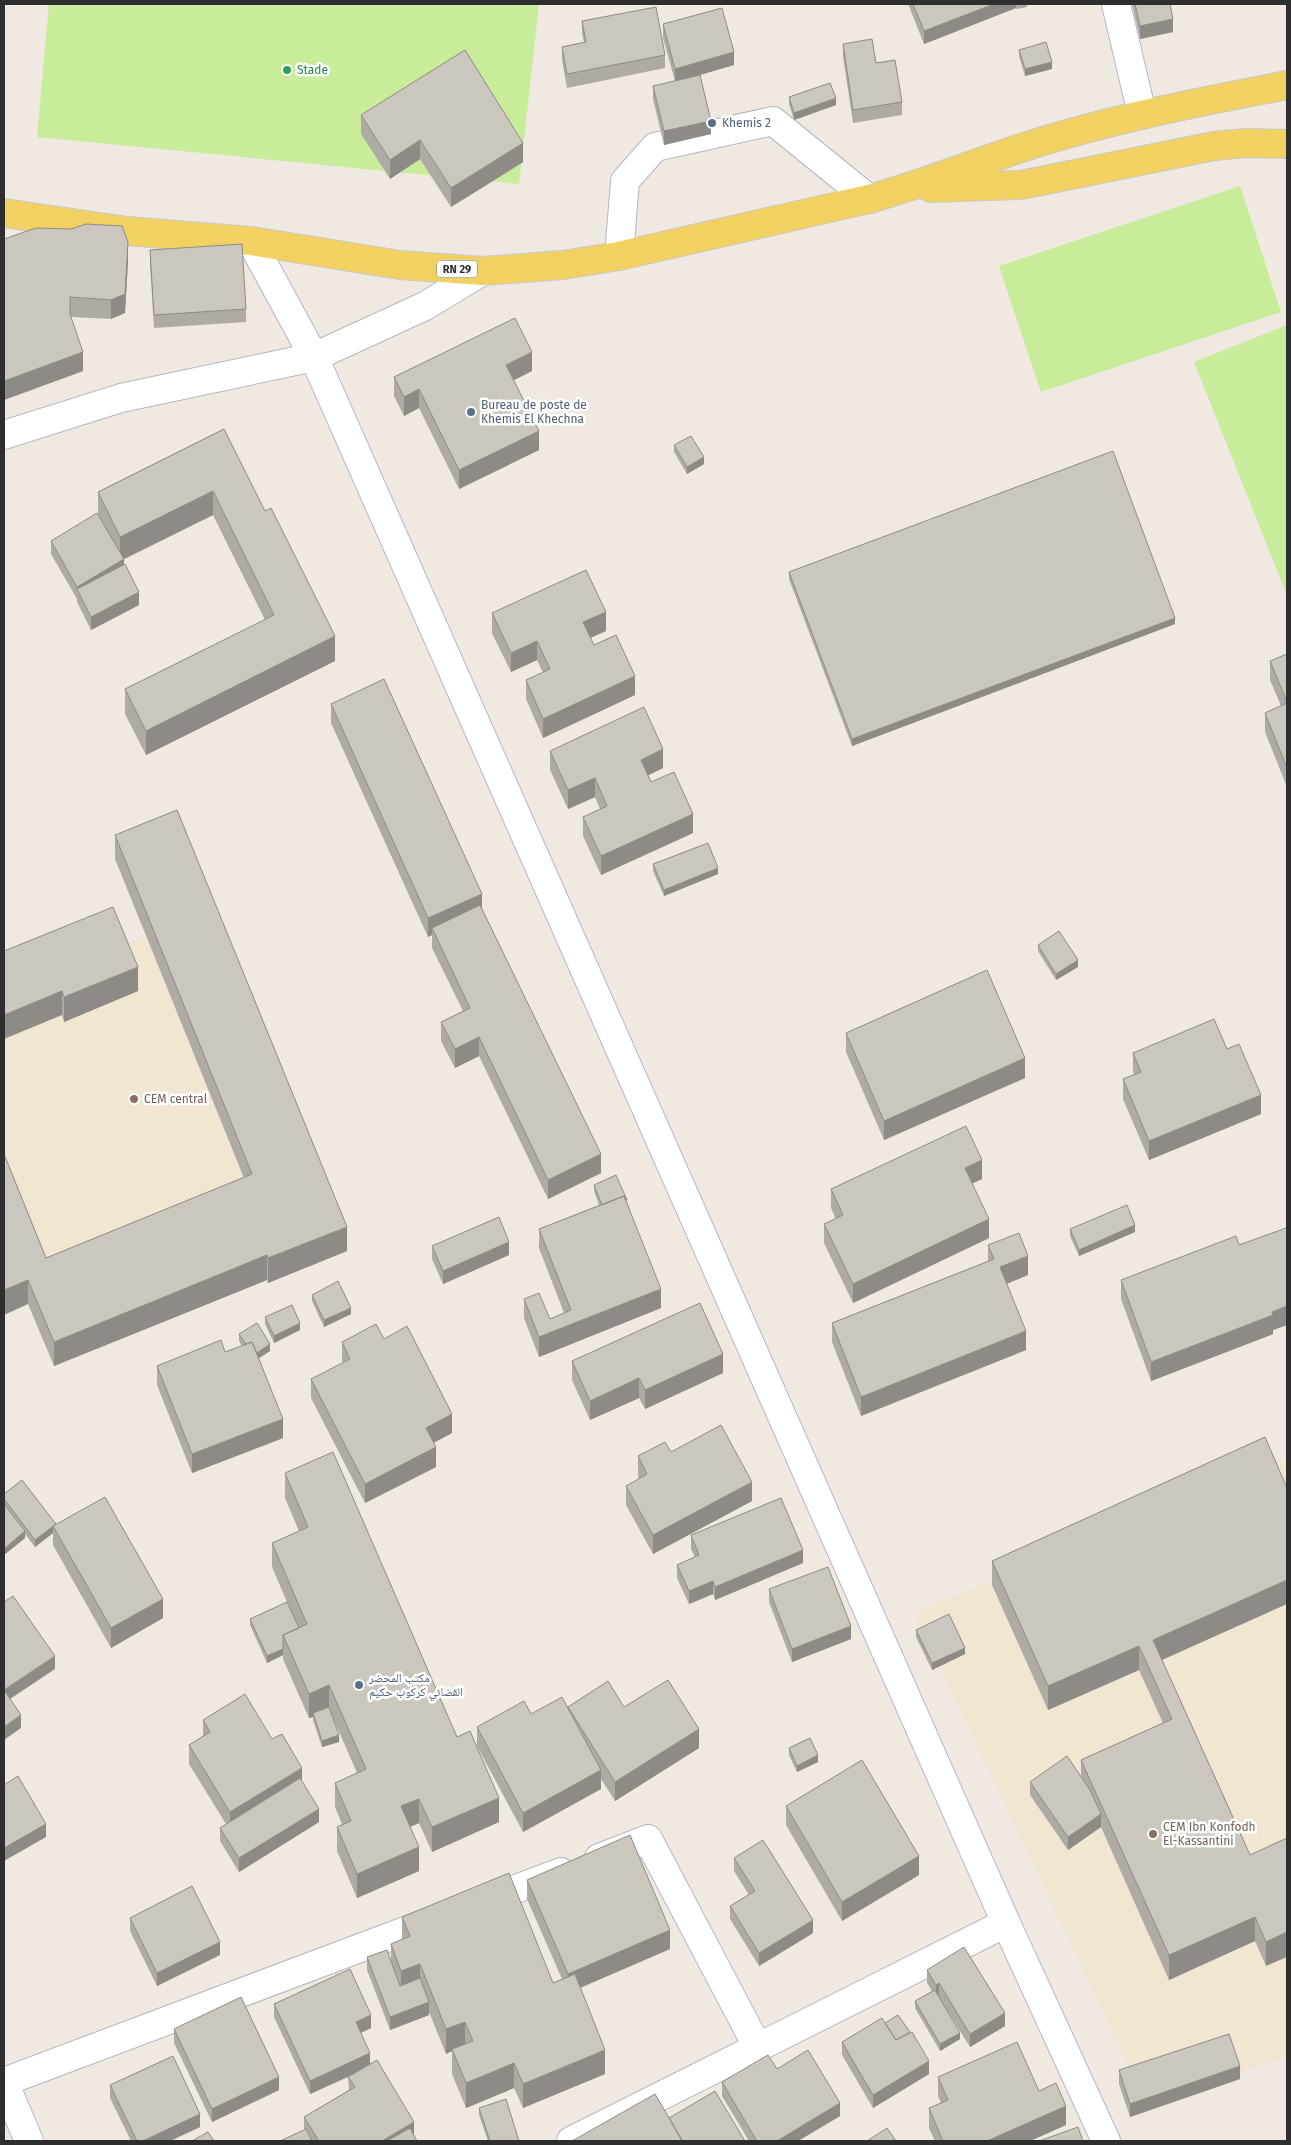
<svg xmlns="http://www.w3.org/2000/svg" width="1291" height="2145" viewBox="0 0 1291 2145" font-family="'Fira Sans','Noto Naskh Arabic',sans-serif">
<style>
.education{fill:#f0e6d1}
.pitch{fill:#c9ec9a}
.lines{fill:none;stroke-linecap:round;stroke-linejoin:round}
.minor-casing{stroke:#b4b7c1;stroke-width:30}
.major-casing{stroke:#c9c9c9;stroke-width:30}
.minor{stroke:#fff;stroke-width:28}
.major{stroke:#f2d163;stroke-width:28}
.wall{fill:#afaba4}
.shaded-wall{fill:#8e8b86}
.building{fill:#cbc7bf;stroke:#8e8b86}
.leisure-dot{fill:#2e9e5b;stroke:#fff;stroke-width:2}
.service-dot{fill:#5c6f8a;stroke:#fff;stroke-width:2}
.education-dot{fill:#8d6e63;stroke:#fff;stroke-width:2}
.labels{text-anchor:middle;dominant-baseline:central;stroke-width:5;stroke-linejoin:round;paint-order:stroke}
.shield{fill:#fff;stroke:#6d6d6d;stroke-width:1}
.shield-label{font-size:11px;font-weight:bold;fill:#2e2e2e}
.leisure-label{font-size:12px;fill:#27864d;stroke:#fff;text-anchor:start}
.service-label{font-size:12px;fill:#4e5e75;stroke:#fff;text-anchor:start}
.education-label{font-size:12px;fill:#785e54;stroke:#fff;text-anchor:start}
</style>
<rect width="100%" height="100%" fill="#efe9e1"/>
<path class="education" d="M184 920 311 1202 40 1318 4 1229V996Z
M1282 1457 1287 1467V2056L1147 2105 914 1613Z"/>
<path class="pitch" d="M49 4H539L519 184 37 137Z
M1240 186 1281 312 1041 392 999 266Z
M1287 325V595L1194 362Z"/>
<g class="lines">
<defs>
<path id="minor" d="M1116 4 1142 114
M251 241 314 357 1006 1923 1106 2141
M619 256 625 181 655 147 773 121 869 199
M4 435 121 398 314 357 425 306 483 271
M599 1858 648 1839 758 2048
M479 1903 561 1872
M4 2082 437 1919
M4 2082 29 2141
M571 2141 1006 1923"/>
<path id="major" d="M931 188 1021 185 1214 146 1245 143 1287 144
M4 213 127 231 251 241 400 265 483 271 563 265 619 256 869 199C934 181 996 154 1060 136 1135 114 1211 100 1287 85"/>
</defs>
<use href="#minor" class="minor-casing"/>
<use href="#major" class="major-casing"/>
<use href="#minor" class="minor"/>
<use href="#major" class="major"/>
</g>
<path class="wall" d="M908 4H1027V7L1017 9 1016 8 924 44Z
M1132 4H1170L1173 32 1140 39Z
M582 21 665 55V68L567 88 562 60V47L584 42 582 34Z
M663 24 734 65 700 75 711 134 664 145 653 99V86L675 81 663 38Z
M843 44 876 63 902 102V115L853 123 843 57Z
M1019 50 1052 69 1025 76 1019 56Z
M789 97 836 105 794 120 789 104Z
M361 115 523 162 451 207 420 159 390 179 361 134Z
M4 239 128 262 125 313 111 319 71 317 83 371 4 400Z
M150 250 246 309V322L154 328 150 263Z
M532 371 514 380 539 450 459 489 419 408 404 416 394 396V377Z
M224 429 335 661 146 755 125 714V689L265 620 213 515 124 559V564L139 605 91 630 77 602V599L51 554V541L98 514V492Z
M674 445 704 464 687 474 674 452Z
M789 572 1175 624 852 746 789 579Z
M492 613 606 631 590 638 594 645 635 695 543 738 526 699V680L543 673 537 660 511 672 492 633Z
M1287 654V787L1265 732V713L1281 706 1270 680V661Z
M331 704 482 908 601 1173 548 1199 479 1056 455 1068 441 1041V1022L463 1011 432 948V935L428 937 331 723Z
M550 751 663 768 648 775 651 782 693 833 601 875 583 836V817L600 809 595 797 568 809 550 770Z
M115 835 347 1251 268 1283 267 1280 54 1366 28 1304 4 1154 46 1258 244 1178 115 859Z
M653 864 718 874 664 896 653 871Z
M1038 945 1078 967 1056 980 1038 951Z
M4 951 138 991 64 1022 62 1015Z
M846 1033 1025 1078 884 1140 846 1052Z
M1227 1049 1261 1114 1149 1160 1123 1099V1079L1134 1075 1133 1072V1053Z
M982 1179 972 1183 989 1238 853 1303 824 1243V1224L836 1219 831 1208V1189Z
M594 1185 627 1202 661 1308 539 1357 524 1318V1299L550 1319 564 1313 539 1248V1229L599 1205 594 1191Z
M1070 1229 1135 1232 1079 1256 1070 1236Z
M1287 1230V1325L1273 1330V1334L1151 1381 1121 1299V1280L1239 1245Z
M988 1245 1028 1275 1007 1284 1026 1350 861 1416 832 1342V1323L988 1261Z
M432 1246 509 1255 443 1284 432 1259Z
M312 1295 351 1314 324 1327 312 1301Z
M265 1317 300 1330 274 1343 265 1324Z
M239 1334 270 1351 259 1358 283 1438 192 1473 157 1385V1366L225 1352 242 1346 239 1341Z
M384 1339 452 1433 433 1443 436 1467 365 1503 311 1398V1379L343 1363 342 1361V1342Z
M572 1361 723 1373 645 1409 639 1398 590 1420 572 1380Z
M1265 1437 1162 1660 1250 1855 1287 1838 1266 1966 1255 1941 1169 1980 1101 1827 1068 1850 1030 1795V1782L1081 1778V1760L1163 1723 1139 1670 1048 1710 992 1585V1561Z
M671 1452 752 1501 653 1554 626 1505V1486L639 1479 638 1476V1456Z
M285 1473 457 1737 499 1822 432 1852 419 1823 410 1827 419 1871 357 1898 337 1851V1827L342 1824 335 1807V1783L357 1773 334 1720 339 1742 322 1747 313 1720V1717L309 1718 283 1659V1655L267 1663 250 1625V1619L287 1602 272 1567V1543L299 1531 285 1498Z
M4 1494 56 1524 163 1618 111 1648 53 1545V1533L35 1547 25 1534V1538L4 1555Z
M691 1535 803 1563 715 1600 713 1594 689 1604 677 1578V1565L695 1557 691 1549Z
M769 1589 851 1639 792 1662 769 1602Z
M916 1630 965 1654 932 1670 916 1637Z
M568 1707H624L699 1748 615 1801 601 1779V1789L523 1832 477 1746V1727L531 1714 568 1708Z
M203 1720 302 1782 319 1822 239 1872 220 1841V1828L226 1824 189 1764V1745L203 1736Z
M789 1748 818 1762 797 1772 789 1755Z
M786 1806 919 1875 842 1921 786 1825Z
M734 1858 813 1933 759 1966 730 1919V1906L749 1895 734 1871Z
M527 1880 670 1949 580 1988 605 2074 523 2108 514 2088 466 2108 452 2074V2051L446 2054 429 2012V2015L390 2030 367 1970V1957L391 1961V1944L402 1939V1917L553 1983 562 1979 527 1899Z
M130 1918 220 1955 157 1986 130 1931Z
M927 1970 1005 2026 970 2047 947 2010 960 2039 940 2051 915 2008V2001L932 1991 927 1983Z
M274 2004 371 2028 361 2033 370 2064 414 2135 417 2141H280L304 2130V2117L349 2090 348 2077 351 2075 310 2094 274 2017Z
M174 2029 279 2090 212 2122 174 2043Z
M842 2042 929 2074 873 2108 842 2055Z
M777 2069 840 2116 798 2141H749L722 2096V2082Z
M1119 2070 1240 2079 1130 2117 1119 2084Z
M938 2077 1039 2091 1066 2125 1030 2141H935L929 2128V2108L941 2103 938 2096Z
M110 2085 200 2127 170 2141H131L110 2098Z
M479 2108 519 2141H488L479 2115Z"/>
<path class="shaded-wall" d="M994 4H1016V8L924 44V31Z
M1173 19V32L1140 39V26Z
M734 52V65L675 82V69Z
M1052 62V69L1025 76V69Z
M836 98V105L794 120V113Z
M711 121V134L664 145V131Z
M420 140V159L390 179V160Z
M523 143V162L451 207V188Z
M128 242V262L125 313 111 319V300Z
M83 352V371L4 400V381Z
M532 352V371L506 384V365Z
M419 389V408L404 416V397Z
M539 431V450L459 489V470Z
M704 457V464L687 474V467Z
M213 491V515L120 561V537Z
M124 559V573L77 590V587Z
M139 592V605L91 630V617Z
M606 612V631L583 641V622Z
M1175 618V624L852 746V739Z
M335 636V661L146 755V731Z
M537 641V660L511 672V653Z
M635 676V695L543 738V719Z
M663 749V768L641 779V760Z
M595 778V797L568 809V790Z
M693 814V833L601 875V856Z
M718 868V874L664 896V890Z
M482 894V913L432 928V935L428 937V918Z
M1078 960V967L1056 980V974Z
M138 967V991L64 1022V997Z
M62 991V1015L4 1039V1015Z
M479 1037V1056L455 1068V1049Z
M1025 1058V1078L884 1140V1121Z
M1261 1095V1114L1149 1160V1141Z
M601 1154V1173L548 1199V1180Z
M982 1160V1179L965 1187V1168Z
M989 1219V1238L853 1303V1284Z
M1135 1225V1232L1079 1256V1250Z
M347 1227V1251L268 1283V1258Z
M509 1242V1255L443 1284V1271Z
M267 1255V1280L54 1366V1342Z
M1028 1256V1275L1000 1286V1267Z
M28 1280V1304L4 1315V1290Z
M661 1289V1308L539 1357V1337Z
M1287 1306V1325L1273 1330V1334L1151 1381V1362Z
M351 1308V1314L324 1327V1320Z
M300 1323V1330L274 1343V1336Z
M1026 1331V1350L861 1416V1397Z
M270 1344V1351L253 1362V1355Z
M723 1354V1373L645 1409V1390Z
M639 1378V1398L590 1420V1401Z
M452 1414V1433L426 1447V1428Z
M283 1419V1438L192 1473V1454Z
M436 1447V1467L365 1503V1484Z
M752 1482V1501L653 1554V1535Z
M53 1526V1533L35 1547V1540Z
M25 1531V1538L4 1555V1549Z
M803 1550V1563L715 1600V1587Z
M1287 1580V1604L1153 1664V1640Z
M713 1581V1594L689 1604V1591Z
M163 1599V1618L111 1648V1628Z
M851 1626V1639L792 1662V1649Z
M1139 1646V1670L1048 1710V1686Z
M965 1648V1654L932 1670V1663Z
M283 1649V1655L267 1663V1656Z
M55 1656V1669L4 1703V1690Z
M329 1685V1710L313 1713V1717L309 1718V1694Z
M21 1715V1728L4 1740V1727Z
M699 1729V1748L615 1801V1782Z
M339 1735V1742L322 1747V1741Z
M818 1755V1762L797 1772V1766Z
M302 1768V1787L230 1831V1812Z
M601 1770V1789L523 1832V1813Z
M499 1798V1822L432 1852V1827Z
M419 1799V1823L401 1831V1806Z
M319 1809V1822L239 1872V1858Z
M1101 1814V1827L1068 1850V1837Z
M46 1824V1837L4 1861V1848Z
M419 1847V1871L357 1898V1874Z
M919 1856V1875L842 1921V1902Z
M1255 1917V1941L1169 1980V1955Z
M813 1920V1933L759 1966V1953Z
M670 1930V1949L568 1993V1974Z
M1287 1932V1957L1266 1966V1942Z
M220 1942V1955L157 1986V1973Z
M420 1964V1988L401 1996V1971Z
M939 1983V1996L936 1998V1985Z
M429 2002V2015L390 2030V2017Z
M1005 2013V2026L970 2047V2034Z
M371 2015V2028L356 2035V2022Z
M465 2022V2046L452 2049V2051L446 2054V2029Z
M960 2033V2039L940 2051V2044Z
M605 2050V2074L523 2108V2084Z
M370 2053V2067L310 2094V2081Z
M929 2061V2074L873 2108V2095Z
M514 2063V2088L466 2108V2083Z
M1240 2066V2079L1130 2117V2104Z
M279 2077V2090L212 2122V2109Z
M840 2103V2116L798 2141H777Z
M1066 2106V2125L1030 2141H987Z
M200 2114V2127L170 2141H143Z
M414 2122V2135L404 2141H382Z"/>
<path class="building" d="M913 4H994L924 31Z
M1135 4H1170L1173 19 1140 26Z
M656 7 665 55 567 74 562 47 586 42 582 21Z
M722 8 734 52 675 69 663 24Z
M872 39 876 63 895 60 902 102 853 110 843 44Z
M1046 42 1052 62 1025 69 1019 50Z
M465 50 523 143 451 188 420 140 390 160 361 115Z
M700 75 711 121 664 131 653 86Z
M830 83 836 98 794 113 789 97Z
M86 224 122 226 128 242 125 294 111 300 70 297V314L83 352 4 381V239L36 228 71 229Z
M242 244 246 309 154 315 150 250Z
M515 318 532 352 506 365 539 431 459 470 419 389 404 397 394 377Z
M224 429 265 511 271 508 335 636 146 731 125 689 274 615 213 491 120 537 98 492Z
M691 436 704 457 687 467 674 445Z
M1113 451 1175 618 852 739 789 572Z
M97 513 124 559 77 587 51 541Z
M125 564 139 592 91 617 77 589Z
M586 570 606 612 583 622 594 645 616 635 635 676 543 719 526 680 550 669 537 641 511 653 492 613Z
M1287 654V702L1270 661Z
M384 679 482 894 428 918 331 704Z
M1287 703V768L1265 713Z
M644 707 663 749 641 760 651 782 674 772 693 814 601 856 583 817 607 806 595 778 568 790 550 751Z
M177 810 347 1227 268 1258 267 1255 54 1342 28 1280 4 1290V1154L46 1258 252 1174 115 835Z
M708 843 718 868 664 890 653 864Z
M480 905 601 1154 548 1180 479 1037 455 1049 441 1022 470 1008 432 928Z
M113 907 138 967 64 997 62 991 4 1015V951Z
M1059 931 1078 960 1056 974 1038 945Z
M987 970 1025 1058 884 1121 846 1033Z
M1214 1019 1227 1049 1239 1044 1261 1095 1149 1141 1123 1079 1141 1072 1133 1053Z
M966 1126 982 1160 965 1168 989 1219 853 1284 824 1224 843 1215 831 1189Z
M616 1175 627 1200H626L624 1196 602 1205 594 1185Z
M624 1196 661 1289 539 1337 524 1299 539 1293 550 1319 571 1310 539 1229Z
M1127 1205 1135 1225 1079 1250 1070 1229Z
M499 1217 509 1242 443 1271 432 1246Z
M1286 1228 1287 1230V1306L1272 1312 1273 1315 1151 1362 1121 1280 1236 1236 1239 1245Z
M1019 1233 1028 1256 1000 1267 1026 1331 861 1397 832 1323 994 1259 988 1245Z
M338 1281 351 1308 324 1320 312 1295Z
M700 1303 723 1354 645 1390 639 1378 590 1401 572 1361Z
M292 1305 300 1323 274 1336 265 1317Z
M257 1323 270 1344 257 1353 252 1342 246 1344 239 1334Z
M376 1324 384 1339 407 1326 452 1414 426 1428 436 1447 365 1484 311 1379 350 1359 342 1342Z
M221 1340 225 1352 252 1342 283 1419 192 1454 157 1366Z
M721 1425 752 1482 653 1535 626 1486 647 1474 638 1456 665 1442 671 1452Z
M1265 1437 1287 1488V1580L1153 1640 1250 1855 1287 1838V1932L1266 1942 1255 1917 1169 1955 1081 1760 1172 1719 1139 1646 1048 1686 992 1561Z
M333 1452 457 1737 470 1731 499 1798 432 1827 419 1799 401 1806 419 1847 357 1874 337 1827 351 1821 335 1783 366 1769 329 1685 309 1694 283 1635 307 1624 272 1543 308 1527 285 1473Z
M22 1480 56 1524 35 1540 4 1499V1494Z
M105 1497 163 1599 111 1628 53 1526Z
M781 1498 803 1550 715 1587 713 1581 689 1591 677 1565 699 1555 691 1535Z
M4 1504 25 1531 4 1549Z
M828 1567 851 1626 792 1649 769 1589Z
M13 1596 55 1656 4 1690 21 1715 4 1727V1602Z
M287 1602 299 1628 283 1635V1649L267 1656 250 1619Z
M949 1614 965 1648 932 1663 916 1630Z
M668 1680 699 1729 615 1782 568 1707 608 1681 624 1707Z
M245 1694 272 1739 282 1734 302 1768 230 1812 189 1745 210 1732 203 1720Z
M562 1697 601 1770 523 1813 477 1727 524 1701 531 1714Z
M329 1707 339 1735 322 1741 313 1713Z
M810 1738 818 1755 797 1766 789 1748Z
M1067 1756 1090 1790 1101 1814 1068 1837 1030 1782Z
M862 1760 919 1856 842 1902 786 1806Z
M18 1776 46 1824 4 1848V1785Z
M300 1778 319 1809 239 1858 220 1828Z
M630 1835 670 1930 568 1974 527 1880Z
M763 1840 813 1920 759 1953 730 1906 755 1891 734 1858Z
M509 1873 553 1983 575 1974 605 2050 523 2084 514 2063 466 2083 452 2049 473 2041 465 2022 446 2029 420 1964 401 1971 391 1944 410 1936 402 1917Z
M192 1886 220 1942 157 1973 130 1918Z
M964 1947 1005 2013 970 2034 939 1983 936 1985 927 1970Z
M387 1950 400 1986 420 1978 429 2002 390 2017 367 1957Z
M350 1969 371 2015 356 2022 370 2053 310 2081 274 2004Z
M935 1990 960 2033 940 2044 915 2001Z
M241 1997 279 2077 212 2109 174 2029Z
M898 2015 910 2032 896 2040 885 2023Z
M882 2018 896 2040 912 2032 929 2061 873 2095 842 2042Z
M1229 2034 1240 2066 1130 2104 1119 2070Z
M1017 2042 1039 2091 1056 2083 1066 2106 987 2141H943L929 2108 948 2100 938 2077Z
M808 2050 840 2103 777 2141H757L722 2082 768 2055 777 2069Z
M173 2056 200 2114 143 2141H137L110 2085Z
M377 2060 414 2122 382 2141H319L304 2117 355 2087 348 2077Z
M715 2091 745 2141H682L669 2118Z
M655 2094 682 2140 680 2141H572Z
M506 2099 519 2141H490L479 2108Z
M1078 2127 1083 2141H1039Z
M410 2128 417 2141H387Z
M887 2128 896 2141H867Z
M306 2129 312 2141H280Z
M208 2132 214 2141H192Z"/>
<circle class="leisure-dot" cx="287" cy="70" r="5"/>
<g class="service-dot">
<circle cx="712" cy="123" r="5"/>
<circle cx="471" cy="412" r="5"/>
<circle cx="359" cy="1685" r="5"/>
</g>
<g class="education-dot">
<circle cx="134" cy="1099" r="5"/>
<circle cx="1153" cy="1834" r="5"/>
</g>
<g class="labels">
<rect class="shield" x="437" y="260.5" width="40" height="17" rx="4"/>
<g class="shield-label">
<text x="457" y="269">RN 29</text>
</g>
<g class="leisure-label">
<text x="297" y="70">Stade</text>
</g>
<g class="service-label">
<text x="722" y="123">Khemis 2</text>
<text x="481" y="405">Bureau de poste de<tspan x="481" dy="14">Khemis El Khechna</tspan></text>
<text x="369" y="1678">مكتب المحضر<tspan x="369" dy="14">القضائي كركوب حكيم</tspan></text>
</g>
<g class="education-label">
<text x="144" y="1099">CEM central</text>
<text x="1163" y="1827">CEM Ibn Konfodh<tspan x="1163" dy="14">El-Kassantini</tspan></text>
</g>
</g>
<rect width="1291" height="2145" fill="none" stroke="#2e2e2e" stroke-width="10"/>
</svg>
